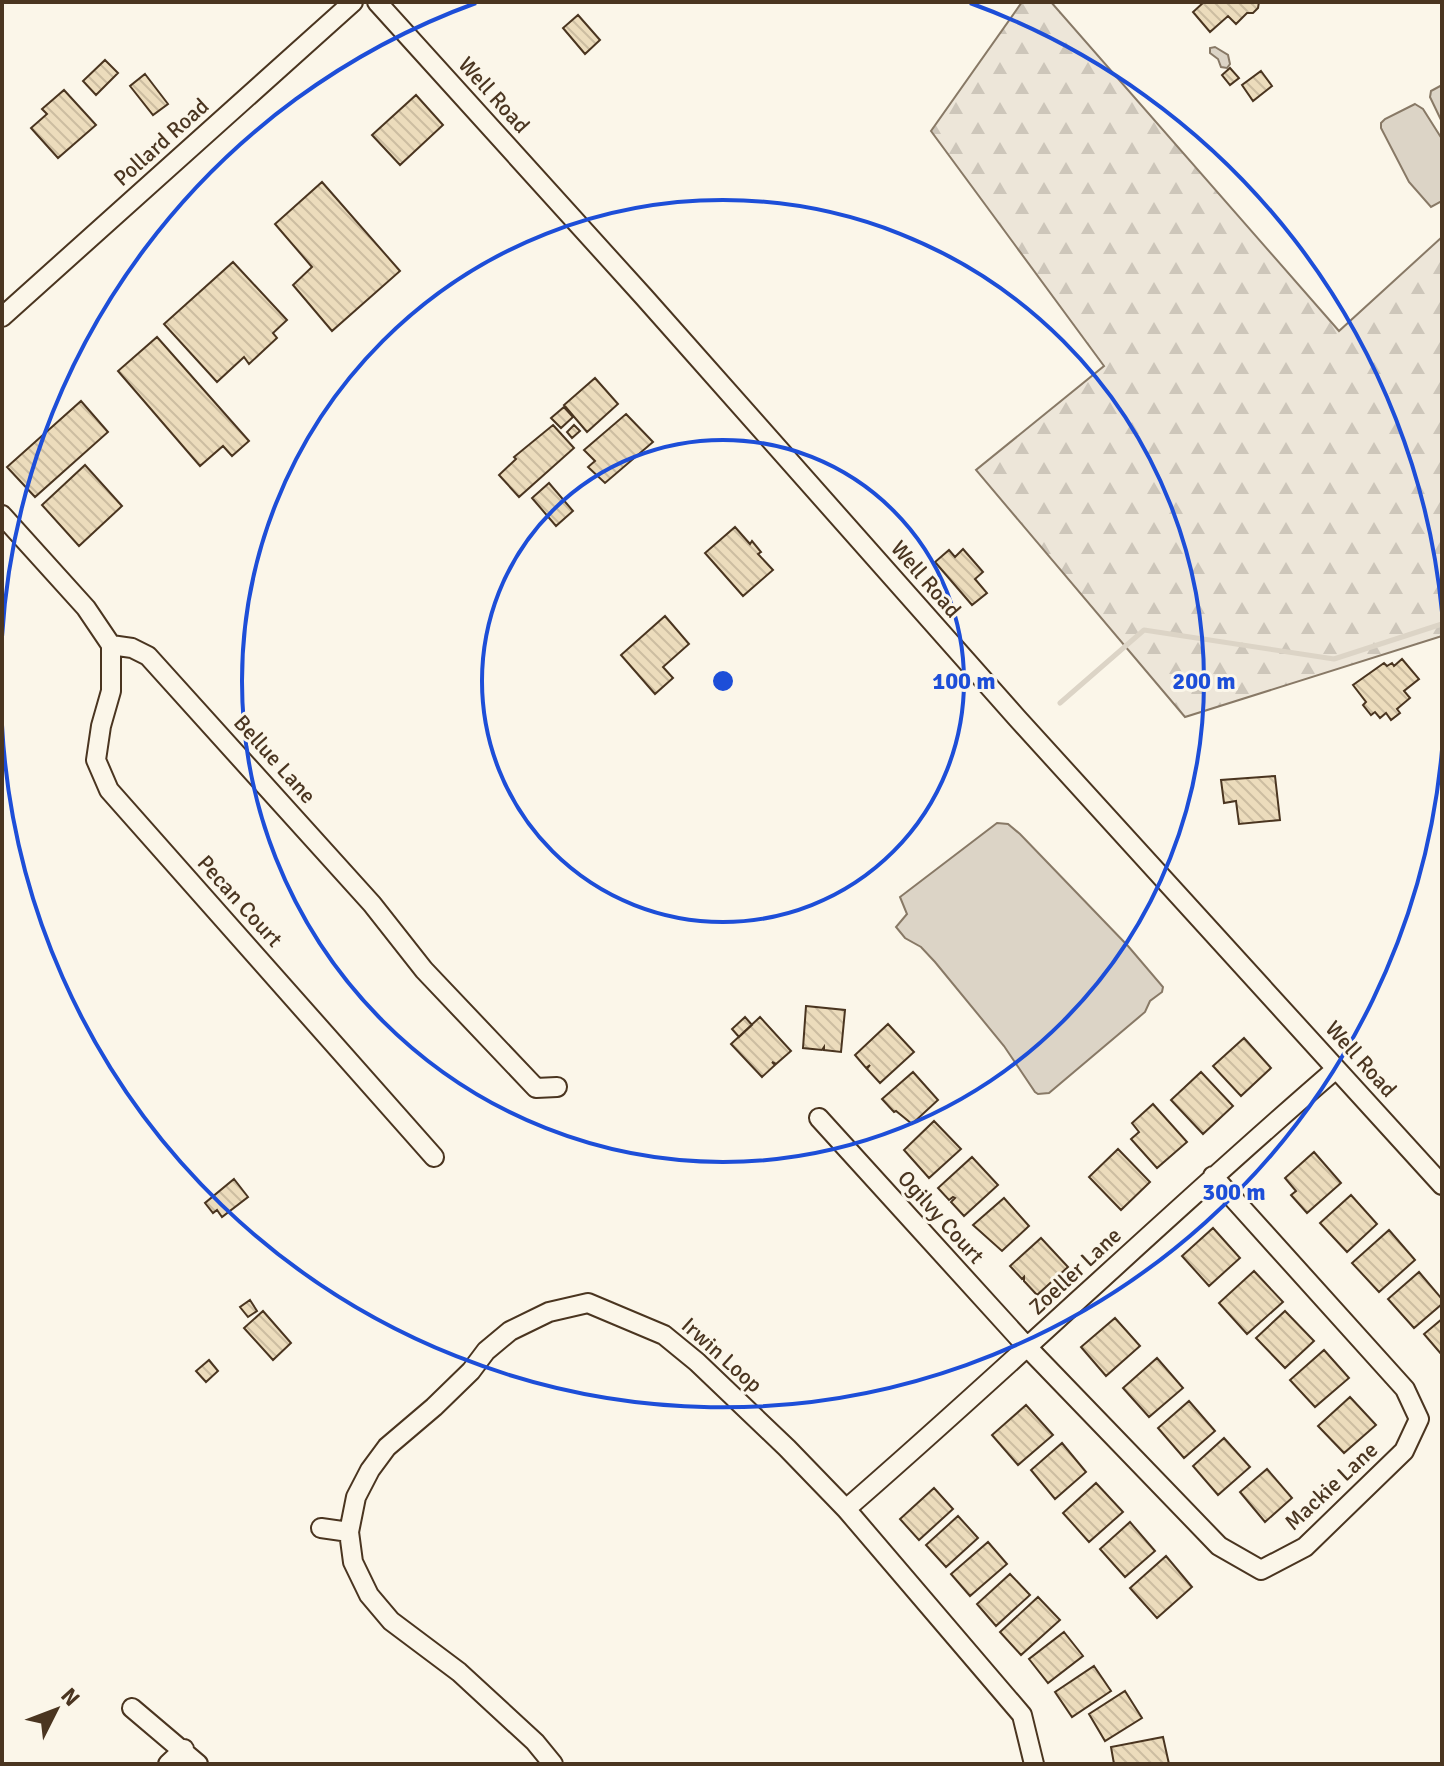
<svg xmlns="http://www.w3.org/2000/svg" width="1444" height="1766" viewBox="0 0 1444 1766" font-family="Signika,sans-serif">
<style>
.forest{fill:url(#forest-firs);stroke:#887966;stroke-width:2}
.water{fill:#dcd4c6;stroke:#887966;stroke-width:2}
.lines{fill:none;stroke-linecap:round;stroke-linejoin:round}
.stream{stroke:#dcd4c6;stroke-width:5}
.building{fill:url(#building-back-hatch);stroke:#4a3520;stroke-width:2}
.minor-casing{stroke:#4a3520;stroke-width:22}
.minor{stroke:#fbf6e9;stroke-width:18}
.ring{fill:none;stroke:#1d4ed8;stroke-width:4}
.labels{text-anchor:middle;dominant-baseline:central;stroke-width:6;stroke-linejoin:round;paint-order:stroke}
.street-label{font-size:22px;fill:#4a3520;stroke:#fbf6e9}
.centre{fill:#1d4ed8;stroke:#fbf6e9;stroke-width:4}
.ring-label{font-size:24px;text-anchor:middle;font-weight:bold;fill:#1d4ed8;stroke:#fbf6e9;stroke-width:6;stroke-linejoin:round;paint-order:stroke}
</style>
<defs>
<pattern id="forest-firs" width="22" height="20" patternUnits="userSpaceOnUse" patternTransform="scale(2)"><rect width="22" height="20" fill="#ede6d9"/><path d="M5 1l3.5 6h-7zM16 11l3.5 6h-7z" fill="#cdc6ba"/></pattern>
<pattern id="building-back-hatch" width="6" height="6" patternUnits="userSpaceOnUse" patternTransform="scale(2)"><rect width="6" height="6" fill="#ecdcbc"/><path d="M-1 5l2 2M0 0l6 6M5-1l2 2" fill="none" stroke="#ccbda1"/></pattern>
</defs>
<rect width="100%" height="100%" fill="#fbf6e9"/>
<path class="forest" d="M1022 2H1051L1339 331 1442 237V636L1185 717 976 470 1104 366 931 131Z"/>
<path class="water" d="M1215 47 1228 55 1230 64 1227 68 1221 67 1218 59 1210 53V48Z
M1442 85V122L1430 97 1431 91Z
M1415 104 1423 109 1442 139V201L1431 207 1409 182 1381 128V123L1385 119Z
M997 823 1008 824 1020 834 1128 946 1163 987 1162 992 1150 1001 1145 1012 1049 1093 1038 1094 1035 1092 1004 1046 935 962 921 947 905 938 896 927 907 914 900 897Z"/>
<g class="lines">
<path class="stream" d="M1060 703 1144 630 1334 659 1442 624"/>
</g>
<path class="building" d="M1204 2H1259L1258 8 1253 13H1247L1236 24 1228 16 1210 32 1193 12Z
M578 15 600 40 585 54 563 28Z
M105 60 118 73 96 95 83 81Z
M1230 68 1239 78 1230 85 1222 75Z
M1261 71 1272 86 1253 101 1242 85Z
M145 74 168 104 153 115 130 86Z
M64 90 96 125 58 158 31 128 47 114 42 109Z
M416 95 443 125 400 165 372 135Z
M322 182 400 271 332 331 293 285 312 267 275 224Z
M233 262 287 320 273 333 277 338 249 364 244 357 217 382 164 324Z
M157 337 249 441 232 456 223 446 200 466 118 371Z
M595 378 618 404 587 432 564 405Z
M81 401 108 432 35 497 7 467Z
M564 407 573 417 561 428 551 418Z
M626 414 653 442 605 483 588 467 595 461 584 450Z
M553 425 574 448 519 497 499 475 516 459 514 457Z
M574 425 580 431 572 438 567 432Z
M85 465 122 506 79 546 42 505Z
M549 483 573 511 556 526 532 498Z
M735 527 750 544 752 541 761 552 758 554 773 570 743 596 705 553Z
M963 549 983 572 975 579 987 593 972 605 935 562 949 550 955 557Z
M665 616 689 644 663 667 673 678 655 694 621 655Z
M1402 659 1419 679 1404 691 1410 698 1397 709 1400 713 1391 720 1386 713 1380 718 1375 712 1371 715 1363 705 1366 702 1353 685 1384 663 1387 666 1392 663 1394 666Z
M1275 776 1280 820 1239 824 1236 801 1224 803 1221 780Z
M806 1006 845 1010 841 1052 824 1050V1047L822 1050 803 1048Z
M745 1017 752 1025 739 1037 732 1029Z
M760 1017 791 1051 776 1064 772 1062 775 1065 762 1077 731 1044Z
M888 1024 914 1052 880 1083 867 1069 870 1065 866 1068 855 1055Z
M1244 1038 1271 1068 1241 1096 1213 1066Z
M913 1072 938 1100 912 1124 896 1111 894 1112 882 1099Z
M1201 1072 1233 1106 1203 1134 1171 1100Z
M1153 1104 1187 1142 1157 1168 1131 1139 1139 1132 1132 1123Z
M934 1121 961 1149 929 1178 904 1150Z
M1118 1149 1150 1182 1121 1210 1089 1177Z
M1314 1152 1341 1183 1307 1213 1291 1195 1296 1191 1285 1178Z
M972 1157 998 1185 964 1216 951 1202 955 1198 953 1197 949 1200 938 1188Z
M234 1179 248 1197 222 1217 217 1210 213 1213 205 1203Z
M1351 1195 1377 1224 1347 1252 1320 1223Z
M1004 1198 1029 1226 1002 1251 973 1225Z
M1213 1228 1240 1258 1209 1286 1182 1256Z
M1389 1230 1415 1260 1379 1292 1352 1263Z
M1041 1238 1068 1267 1037 1295 1024 1281V1277L1022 1279 1010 1266Z
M1254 1271 1283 1302 1247 1334 1219 1303Z
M1419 1272 1442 1299V1304L1414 1328 1388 1299Z
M250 1300 257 1311 248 1317 240 1307Z
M263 1311 291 1343 273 1360 244 1328Z
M1285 1311 1314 1341 1285 1368 1256 1338Z
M1115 1318 1140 1346 1106 1376 1081 1347Z
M1442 1319V1355L1424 1334Z
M1324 1350 1349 1378 1315 1407 1290 1380Z
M1157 1358 1183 1388 1149 1417 1123 1388Z
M209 1360 218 1371 206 1382 196 1371Z
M1350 1397 1376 1425 1344 1453 1318 1426Z
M1189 1401 1215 1431 1184 1458 1158 1428Z
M1026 1405 1053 1435 1018 1465 992 1435Z
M1224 1438 1250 1467 1218 1495 1193 1466Z
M1062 1443 1086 1472 1055 1499 1031 1470Z
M1267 1469 1292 1498 1265 1522 1240 1492Z
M1096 1483 1123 1512 1089 1542 1063 1513Z
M934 1488 953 1509 919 1540 900 1519Z
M958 1516 978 1538 946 1567 926 1545Z
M1130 1522 1155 1551 1125 1577 1100 1549Z
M988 1542 1007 1564 970 1596 951 1574Z
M1166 1556 1192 1587 1157 1618 1130 1588Z
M1010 1574 1030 1595 996 1626 977 1604Z
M1038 1597 1060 1620 1021 1655 1000 1632Z
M1064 1632 1083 1656 1048 1683 1029 1659Z
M1094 1666 1111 1691 1072 1717 1055 1692Z
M1125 1691 1142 1718 1105 1741 1089 1714Z
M1163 1737 1169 1764H1114L1111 1747Z"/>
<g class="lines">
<defs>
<path id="minor" d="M377 2 644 297 1017 718 1442 1185
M2 317 353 2
M2 515 86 608 111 645 132 648 148 656 372 904 424 970 536 1088 557 1087
M111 645V691L101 726 96 760 109 790 434 1157
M819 1118 1028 1348 1219 1546 1261 1570 1305 1547 1404 1451 1419 1419 1405 1389 1213 1176
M846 1509C1012 1365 1170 1212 1336 1069
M321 1528 349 1532
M132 1708 198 1764
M168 1764 184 1749
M553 1764 535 1742 459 1672 391 1621 369 1595 353 1562 349 1532 356 1497 370 1470 387 1447 434 1407 471 1371 486 1351 510 1331 549 1312 588 1303 664 1335 697 1362 787 1448 846 1509 1022 1715 1034 1764"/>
</defs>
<use href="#minor" class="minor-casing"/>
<use href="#minor" class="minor"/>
</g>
<g class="ring">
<circle cx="723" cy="681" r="241"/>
<circle cx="723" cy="681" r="481"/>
<path d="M1442 750A722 722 0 0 1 2 725M2 637A722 722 0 0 1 476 3M970 3A722 722 0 0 1 1442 612"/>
</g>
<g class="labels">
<g class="street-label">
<text transform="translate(494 95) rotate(48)">Well Road</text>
<text transform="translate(161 142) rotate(-42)">Pollard Road</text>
<text transform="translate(926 579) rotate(49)">Well Road</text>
<text transform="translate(275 759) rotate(48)">Bellue Lane</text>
<text transform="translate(240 901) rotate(48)">Pecan Court</text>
<text transform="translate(1361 1059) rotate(48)">Well Road</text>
<text transform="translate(941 1217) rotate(48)">Ogilvy Court</text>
<text transform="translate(1075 1271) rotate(-43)">Zoeller Lane</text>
<text transform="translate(722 1355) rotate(42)">Irwin Loop</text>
<text transform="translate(1331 1486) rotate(-43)">Mackie Lane</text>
</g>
</g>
<circle cx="723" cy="681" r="12" class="centre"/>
<g class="ring-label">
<text x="964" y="689">100 m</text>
<text x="1204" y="689">200 m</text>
<text x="1234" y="1200">300 m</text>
</g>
<rect width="1444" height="1766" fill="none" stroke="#4a3520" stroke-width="8"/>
<g transform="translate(56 1710) rotate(48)" stroke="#fbf6e9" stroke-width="6" paint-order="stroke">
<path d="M0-6L14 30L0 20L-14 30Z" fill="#4a3520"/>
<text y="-12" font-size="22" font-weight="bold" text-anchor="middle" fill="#4a3520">N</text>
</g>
</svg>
